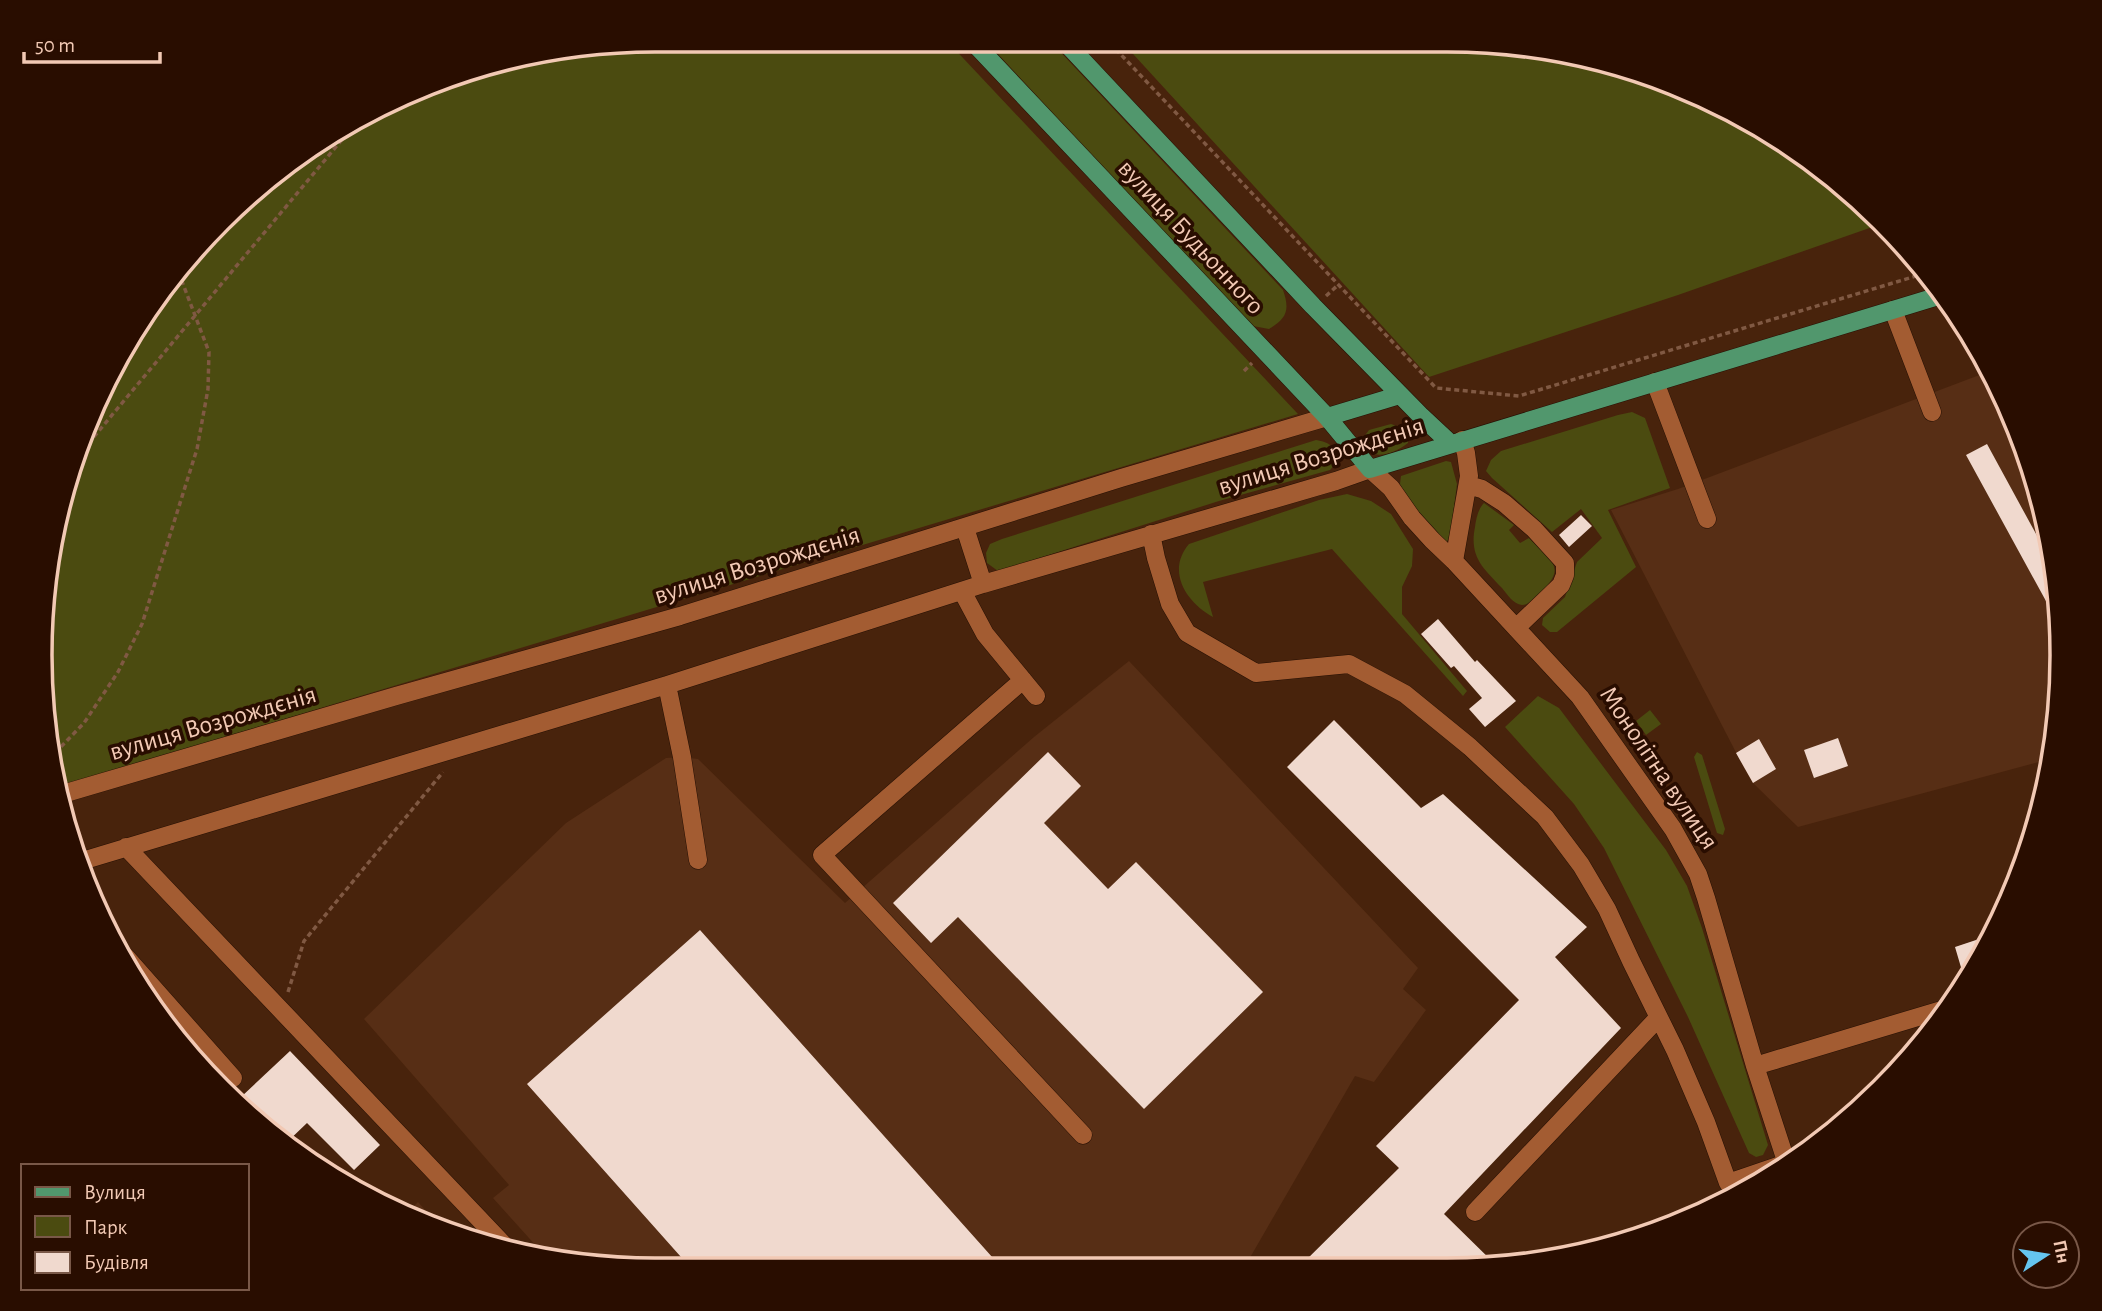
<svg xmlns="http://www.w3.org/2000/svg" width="2102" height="1311" viewBox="0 0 2102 1311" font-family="'Alegreya Sans',sans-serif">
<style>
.built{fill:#572e15}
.green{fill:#4b4b10}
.building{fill:#f0d9ce}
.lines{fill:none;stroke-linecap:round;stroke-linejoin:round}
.minor-casing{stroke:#261004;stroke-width:19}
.major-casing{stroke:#261004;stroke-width:19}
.path{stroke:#805943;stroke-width:3.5;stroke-dasharray:5 3.5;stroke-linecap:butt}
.minor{stroke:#a35c32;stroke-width:18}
.major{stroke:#51976d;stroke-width:18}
.labels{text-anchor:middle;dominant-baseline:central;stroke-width:7;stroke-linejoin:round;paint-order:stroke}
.street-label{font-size:26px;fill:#f2c9b4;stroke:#290d00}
.rim{fill:none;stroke:#f2c9b4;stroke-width:3.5}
</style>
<rect width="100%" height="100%" fill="#48230c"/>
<path class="built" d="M1990 371 2029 458 2057 576 2060 696 2050 759 1798 827 1753 783 1744 768 1611 510 1678 489Z
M1129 661 1418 968 1403 989 1426 1010 1374 1082 1355 1076 1244 1268 576 1266 547 1258 493 1198 509 1185 364 1019 566 823 666 758 682 757 698 759 845 903 1034 737Z
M418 1202 443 1230 420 1224 405 1215Z"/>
<path class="green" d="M655 40 948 42 1298 414 58 787 42 616 73 457 168 281 313 144 458 73Z
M987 42 1052 43 1283 290C1290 310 1287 318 1269 329L1253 326 1243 320Z
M1123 43 1526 45 1682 87 1821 168 1881 224 1678 295 1429 377Z
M1632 412 1645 418 1670 488 1608 510 1636 567 1557 632H1550L1542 625 1543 618 1565 597 1577 562 1602 538 1581 509 1552 532 1492 478 1486 471 1491 460 1501 451 1618 415Z
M1391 424 1402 428 1408 434V443C1393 455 1366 464 1363 438L1369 430Z
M1316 440C1330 442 1335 447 1338 461L1330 470 1219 501 998 571 987 563 986 553 990 544 1002 539Z
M1446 461 1451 462 1457 484 1450 537 1447 541 1441 542 1402 494 1400 484 1401 476Z
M1347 494 1371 501 1391 514 1413 549 1412 566 1402 587V614L1467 691 1463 696 1332 549 1203 582 1213 617C1186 602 1166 571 1189 544L1319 500Z
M1484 503 1514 525 1509 530 1520 543 1529 538C1551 561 1568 567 1540 593 1535 598 1529 605 1522 605 1513 604 1507 594 1502 588 1483 568 1469 557 1475 527 1476 519 1478 509 1484 503Z
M1538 696 1559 708 1666 850 1687 886 1702 928 1768 1145 1763 1155 1756 1157 1749 1153 1688 1017 1604 848 1574 804 1505 727Z
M1650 710 1661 724 1646 735 1636 721Z
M1697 752 1702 755 1725 829 1723 835 1717 833 1694 757Z"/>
<path class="building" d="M1987 444 2054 567 2057 576 2058 623 1966 455Z
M1581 515 1592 526 1569 547 1559 535Z
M1438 619 1475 662 1477 660 1516 701 1485 727 1469 709 1482 698 1454 666 1451 668 1421 634Z
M1334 720 1421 808 1443 794 1587 927 1555 957 1621 1028 1444 1214 1498 1267 1487 1269H1297L1399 1168 1376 1146 1519 1000 1287 767Z
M1838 738 1848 766 1814 778 1804 750Z
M1759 739 1776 769 1753 783 1736 753Z
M1048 752 1081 786 1044 823 1108 889 1136 862 1263 992 1144 1109 958 917 931 943 893 903Z
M700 930 1001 1267 689 1266 527 1084Z
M1994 934 1978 960 1965 981 1955 947Z
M290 1051 380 1145 354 1170 307 1123 284 1145 281 1143 248 1109 250 1107 241 1097Z"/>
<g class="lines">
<defs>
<path id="minor" d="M1893 310 1932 412
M1655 382 1707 519
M1468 485 1482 489 1504 503 1534 529 1565 563V575L1561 585 1516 628
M965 528 983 584
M1151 534 1156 558 1170 604 1187 633 1256 673 1349 664 1405 694 1470 747 1545 817 1581 865 1607 909 1631 961 1675 1050 1706 1122 1728 1183 1787 1163
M1454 561 1469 476 1466 453 1462 440
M962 591 985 634 1036 696
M1023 680 822 855 1083 1135
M667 685 682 757 698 860
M59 795 396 696 680 616 1121 478 1327 417
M126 847 506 1247
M82 861 667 685 983 584 1336 481 1370 469 1391 488 1412 518 1432 540 1454 561 1580 697 1673 829 1698 874 1706 898 1755 1066 1787 1164
M125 956 233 1078
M1755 1066 1948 1008
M1475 1212 1658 1018"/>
<path id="major" d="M973 42 1327 417 1370 469 1942 295
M1066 43 1313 306 1420 415 1450 443
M1327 417 1400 395"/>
</defs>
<use href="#minor" class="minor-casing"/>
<use href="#major" class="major-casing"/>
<path class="path" d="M1110 43 1436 388 1519 396 1926 273
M1326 296 1338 285
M1244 371 1252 363
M72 463 355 124
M55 753 84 723 118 672 142 624 197 449 208 389 209 352 178 271
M288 992 304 941 443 772"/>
<use href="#minor" class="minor"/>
<use href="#major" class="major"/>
</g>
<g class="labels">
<g class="street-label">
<text transform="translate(1191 237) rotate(47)">вулиця Будьонного</text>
<text transform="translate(1321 456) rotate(-17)">вулиця Возрождєнія</text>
<text transform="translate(757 565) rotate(-17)">вулиця Возрождєнія</text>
<text transform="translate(213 723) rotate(-16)">вулиця Возрождєнія</text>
<text transform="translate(1659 768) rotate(56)">Монолітна вулиця</text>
</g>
</g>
<path d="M0 0H2102V1311H0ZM655 52H1447A603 603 0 0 1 2050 655V655A603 603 0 0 1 1447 1258H655A603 603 0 0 1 52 655V655A603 603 0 0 1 655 52Z" fill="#290d00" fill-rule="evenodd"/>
<path class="rim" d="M655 52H1447A603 603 0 0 1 2050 655V655A603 603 0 0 1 1447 1258H655A603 603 0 0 1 52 655V655A603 603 0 0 1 655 52Z"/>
<rect x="21" y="1164" width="228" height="126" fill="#290d00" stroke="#795848" stroke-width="2"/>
<rect x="35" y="1187" width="35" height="10" fill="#51976d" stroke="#795848" stroke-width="2"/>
<text x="84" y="1199" font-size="21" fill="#f2c9b4">Вулиця</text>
<rect x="35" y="1216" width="35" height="21" fill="#4b4b10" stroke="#795848" stroke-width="2"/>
<text x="84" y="1234" font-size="21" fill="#f2c9b4">Парк</text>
<rect x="35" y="1252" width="35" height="21" fill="#f0d9ce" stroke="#795848" stroke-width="2"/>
<text x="84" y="1269" font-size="21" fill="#f2c9b4">Будівля</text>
<g transform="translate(2046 1255) rotate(78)"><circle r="33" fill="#290d00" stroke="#795848" stroke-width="2"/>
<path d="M0-5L12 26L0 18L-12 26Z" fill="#65c5ef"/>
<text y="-10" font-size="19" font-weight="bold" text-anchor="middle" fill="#f2c9b4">Пн</text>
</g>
<path d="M24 52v10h136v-10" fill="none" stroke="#f2c9b4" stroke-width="3.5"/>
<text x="35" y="52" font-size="21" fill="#f2c9b4" stroke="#290d00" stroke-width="5" paint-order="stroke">50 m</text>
</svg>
